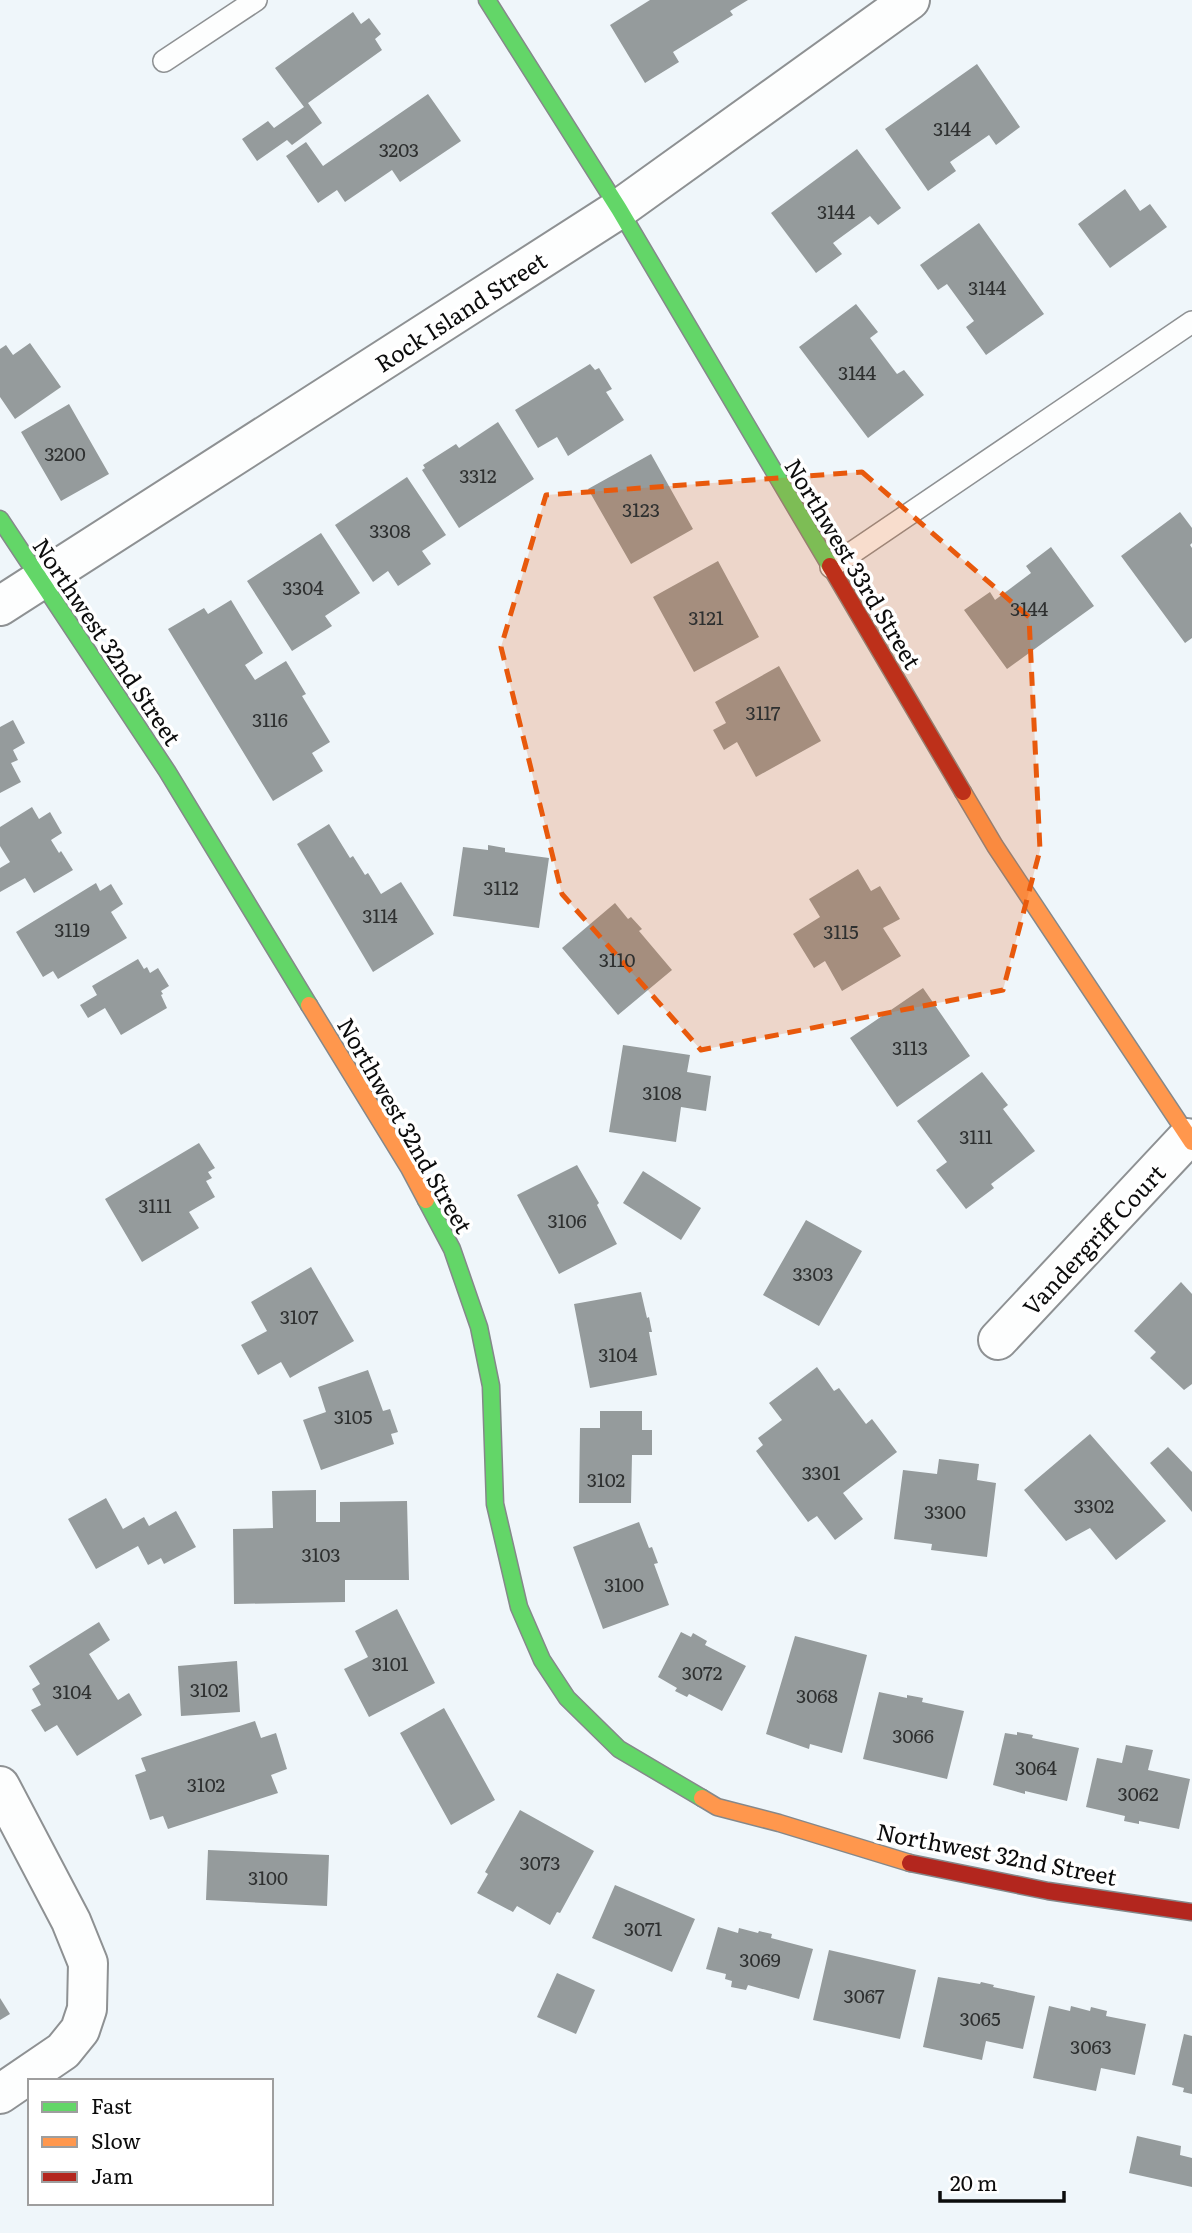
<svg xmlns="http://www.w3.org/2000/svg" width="1192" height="2233" viewBox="0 0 1192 2233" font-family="Literata,serif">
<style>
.building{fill:#959b9c}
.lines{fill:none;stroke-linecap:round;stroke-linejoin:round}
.lane-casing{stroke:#8e9193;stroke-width:24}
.street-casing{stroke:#8e9193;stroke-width:42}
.fast-casing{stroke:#85888a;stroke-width:19}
.slow-casing{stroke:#85888a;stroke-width:19}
.jam-casing{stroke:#85888a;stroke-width:19}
.lane{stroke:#fdfefe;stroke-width:21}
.street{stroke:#fdfefe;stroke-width:38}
.fast{stroke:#63d668;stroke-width:16}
.slow{stroke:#ff974d;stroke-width:16}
.jam{stroke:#b3261e;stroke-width:16}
.marked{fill:#e8590c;fill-opacity:0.2;stroke:#e8590c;stroke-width:5;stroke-dasharray:14 9;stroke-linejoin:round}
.labels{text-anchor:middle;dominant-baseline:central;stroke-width:7;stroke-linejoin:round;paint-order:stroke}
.number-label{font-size:19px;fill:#2e3030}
.street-label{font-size:23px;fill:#0c0c0c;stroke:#fff}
</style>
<rect width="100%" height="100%" fill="#eff6fa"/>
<path class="building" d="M650 0H748L730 11 733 15 673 52 679 62 645 83 610 25Z
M353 12 361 24 369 18 381 34 375 39 382 50 308 103 322 123 292 145 287 140 257 161 242 139 268 121 274 128 304 107 275 68Z
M977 64 1020 127 996 145 989 135 950 162 956 171 928 191 885 129Z
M428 94 461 141 400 182 392 170 345 202 337 190 318 203 286 156 306 142 323 166Z
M857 149 901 208 878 225 870 216 833 243 842 254 816 273 771 213Z
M1125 189 1140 211 1150 204 1167 227 1110 268 1078 224Z
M979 223 1044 314 986 355 966 327 974 321 947 284 938 290 920 265Z
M856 304 878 332 870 338 897 374 904 370 924 395 868 438 799 347Z
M30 343 61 387 15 419 0 397V349L6 345 13 355Z
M590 364 595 370 599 368 612 389 606 392 624 420 568 456 557 437 538 448 515 410Z
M69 404 109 474 61 501 21 432Z
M498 422 534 479 459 528 422 470 425 468 423 465 456 444 459 448Z
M651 454 693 529 631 564 588 489Z
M407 477 446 535 422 551 431 564 398 586 388 571 373 582 335 525Z
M1180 512 1192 528V543L1190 545 1192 548V638L1185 643 1121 556Z
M321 533 360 593 325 616 332 626 292 651 247 581Z
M1051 547 1094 606 1007 669 964 610 990 592 995 600 1031 573 1026 566Z
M718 561 759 637 694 672 653 597Z
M231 600 263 653 245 665 255 680 286 661 306 694 302 696 330 742 312 753 323 771 273 801 168 629 204 608 208 614Z
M779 666 821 741 756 777 737 742 724 750 713 730 726 723 715 702Z
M13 720 25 743 13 750 18 760 11 763 21 782 0 793V727Z
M32 807 39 819 50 812 62 833 51 840 59 853 61 851 73 870 34 893 25 878 0 892V868L10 862 0 846V827Z
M329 824 350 858 353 856 365 875 368 873 381 894 401 882 434 934 373 972 297 844Z
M488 845 505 848V852L549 858 539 928 453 916 463 847 488 850Z
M858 869 871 891 880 886 900 919 883 928 901 956 842 991 825 961 814 968 793 934 820 917 809 899Z
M96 883 100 891 111 884 123 904 111 912 127 938 58 979 53 971 43 977 16 932Z
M615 903 628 919 631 917 642 929 639 931 672 970 618 1015 562 948Z
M138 959 144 969 147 967 150 973 158 968 169 986 161 991 163 994 161 995 167 1008 121 1035 105 1008 88 1018 80 1005 97 995 92 986Z
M923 988 970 1056 897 1107 850 1038Z
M623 1045 690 1055 687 1072 711 1076 706 1111 681 1107 676 1142 609 1132Z
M982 1072 1008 1105 1003 1109 1035 1151 991 1184 994 1188 966 1209 936 1170 947 1162 917 1121Z
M199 1143 215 1168 208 1172 212 1178 206 1181 215 1197 189 1212 199 1228 142 1262 105 1199Z
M577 1165 599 1203 597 1205 617 1244 559 1274 517 1195Z
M643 1171 701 1208 681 1240 623 1203Z
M806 1220 862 1251 819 1326 763 1295Z
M311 1267 354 1341 290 1378 281 1362 258 1375 241 1345 267 1331 251 1302Z
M1181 1282 1192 1294V1384L1184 1390 1150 1358 1156 1352 1134 1331Z
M641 1292 647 1318 649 1317 652 1332H649L657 1375 590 1388 574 1304Z
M817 1367 834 1391 839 1388 866 1424 872 1419 897 1452 843 1493 863 1519 835 1540 817 1516 808 1522 756 1451 763 1445 758 1438 782 1420 769 1403Z
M368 1370 383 1411 390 1409 398 1432 391 1434 394 1444 321 1470 303 1420 326 1412 318 1387Z
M600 1411H642V1430H652V1455H632L631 1503H579L580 1428H600Z
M1090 1434 1166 1521 1116 1560 1090 1528 1066 1541 1024 1490Z
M1168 1447 1192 1472V1512L1150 1463Z
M939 1459 979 1464 977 1480 996 1483 987 1557 931 1550 932 1544 894 1539 903 1470 937 1474Z
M316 1490V1522H340V1502L407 1501 409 1580H345V1602L234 1604 233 1529 273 1528 272 1491Z
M106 1498 123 1529 144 1517 149 1526 176 1511 196 1547 164 1564 161 1558 148 1565 138 1546 96 1569 68 1519Z
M639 1522 649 1548 652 1547 658 1563 654 1564 669 1605 603 1629 573 1547Z
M397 1609 435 1683 369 1717 344 1669 368 1657 355 1631Z
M99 1622 110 1640 89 1654 118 1700 129 1693 142 1715 77 1756 57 1725 45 1732 31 1710 41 1705 32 1689 40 1684 29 1666Z
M681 1632 691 1637 693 1633 707 1641 705 1645 746 1666 722 1711 689 1694 687 1697 675 1691 677 1688 658 1677Z
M795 1636 867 1655 842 1753 810 1744 809 1749 766 1734Z
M237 1661 240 1712 181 1716 178 1666Z
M879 1692 907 1698V1695L923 1698 922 1702 964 1711 947 1779 863 1759Z
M444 1708 495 1800 451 1825 400 1733Z
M255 1721 261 1738 276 1733 287 1769 271 1775 278 1793 168 1829 163 1816 150 1820 135 1775 146 1771 141 1758Z
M1017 1732 1033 1735 1032 1738 1079 1748 1067 1801 1025 1791V1794L993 1785 1005 1733 1017 1735Z
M1126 1745 1153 1750 1148 1770 1190 1779 1179 1829 1139 1821V1824L1124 1821 1125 1816 1086 1807 1097 1758 1122 1763Z
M520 1810 594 1851 560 1913 557 1912 550 1925 517 1906 513 1912 477 1893 488 1874 485 1872Z
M208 1850 329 1855 327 1906 206 1900Z
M615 1885 695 1919 672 1972 592 1938Z
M718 1927 738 1933 739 1928 758 1933 759 1931 772 1934 771 1938 813 1949 799 1999 748 1985 746 1990 731 1987 732 1981 725 1979 726 1974 706 1969Z
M829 1950 916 1970 900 2039 813 2020Z
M557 1973 595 1990 576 2034 537 2017Z
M938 1977 980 1984 981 1982 994 1985 993 1987 1035 1996 1023 2049 986 2041 982 2060 923 2047Z
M0 1998 10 2014 0 2020Z
M1049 2006 1070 2011 1071 2006 1090 2011 1091 2007 1107 2011 1106 2016 1146 2024 1135 2075 1101 2068 1096 2091 1033 2078Z
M1184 2034 1192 2036V2094L1183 2092 1184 2088 1172 2085Z
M1137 2136 1181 2146 1180 2155 1192 2158V2187L1129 2173Z"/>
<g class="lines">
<defs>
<path id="lane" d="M164 61 256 0
M831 567 1192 322"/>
<path id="street" d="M0 606 619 209 910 0
M998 1340 1187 1138
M0 1786 71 1921 88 1963 87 2009 80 2030 63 2051 0 2094"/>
<path id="fast" d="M487 0 619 209 830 566
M0 519 167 771 309 1005
M426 1200 452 1249 479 1327 491 1386 495 1504 519 1607 542 1660 567 1698 619 1749 702 1798"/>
<path id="slow" d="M963 792 995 846 1192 1142
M309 1005 409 1168 426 1200
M702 1798 717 1807 779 1823 910 1863"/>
<path id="jam" d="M830 566 963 792
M910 1863 1048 1891 1192 1912"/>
</defs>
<use href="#lane" class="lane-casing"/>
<use href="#street" class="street-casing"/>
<use href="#fast" class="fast-casing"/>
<use href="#slow" class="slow-casing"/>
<use href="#jam" class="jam-casing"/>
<use href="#lane" class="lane"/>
<use href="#street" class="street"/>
<use href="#fast" class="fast"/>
<use href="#slow" class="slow"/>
<use href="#jam" class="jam"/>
</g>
<path class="marked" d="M862 472 1029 617 1040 850 1003 990 701 1050 562 894 501 647 546 495Z"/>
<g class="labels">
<g class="number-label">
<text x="952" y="128">3144</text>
<text x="399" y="149">3203</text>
<text x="836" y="211">3144</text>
<text x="987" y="287">3144</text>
<text x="857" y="372">3144</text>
<text x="65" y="453">3200</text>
<text x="478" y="475">3312</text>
<text x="641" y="509">3123</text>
<text x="390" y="530">3308</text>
<text x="303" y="587">3304</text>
<text x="1029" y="608">3144</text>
<text x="706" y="617">3121</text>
<text x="763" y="712">3117</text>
<text x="270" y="719">3116</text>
<text x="501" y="887">3112</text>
<text x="380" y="915">3114</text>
<text x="72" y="929">3119</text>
<text x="841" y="931">3115</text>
<text x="617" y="959">3110</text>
<text x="910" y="1047">3113</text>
<text x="662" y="1092">3108</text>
<text x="976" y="1136">3111</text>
<text x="155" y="1205">3111</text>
<text x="567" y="1220">3106</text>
<text x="813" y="1273">3303</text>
<text x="299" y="1316">3107</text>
<text x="618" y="1354">3104</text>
<text x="353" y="1416">3105</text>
<text x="821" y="1472">3301</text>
<text x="606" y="1479">3102</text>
<text x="1094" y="1505">3302</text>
<text x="945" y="1511">3300</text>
<text x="321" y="1554">3103</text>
<text x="624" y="1584">3100</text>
<text x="390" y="1663">3101</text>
<text x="702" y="1672">3072</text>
<text x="209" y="1689">3102</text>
<text x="72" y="1691">3104</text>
<text x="817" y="1695">3068</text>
<text x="913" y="1735">3066</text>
<text x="1036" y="1767">3064</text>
<text x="206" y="1784">3102</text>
<text x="1138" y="1793">3062</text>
<text x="540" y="1862">3073</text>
<text x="268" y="1877">3100</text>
<text x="643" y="1928">3071</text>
<text x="760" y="1959">3069</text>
<text x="864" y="1995">3067</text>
<text x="980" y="2018">3065</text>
<text x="1091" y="2046">3063</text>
</g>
<g class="street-label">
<text transform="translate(460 311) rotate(-33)">Rock Island Street</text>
<text transform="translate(854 563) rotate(59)">Northwest 33rd Street</text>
<text transform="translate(108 641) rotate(56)">Northwest 32nd Street</text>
<text transform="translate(406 1125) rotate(60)">Northwest 32nd Street</text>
<text transform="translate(1093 1239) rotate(-47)">Vandergriff Court</text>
<text transform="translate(997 1853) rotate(11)">Northwest 32nd Street</text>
</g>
</g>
<rect x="28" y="2079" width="245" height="126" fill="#ffffff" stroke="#9e9e9e" stroke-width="2"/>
<rect x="42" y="2102" width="35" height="10" fill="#63d668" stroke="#9e9e9e" stroke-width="2"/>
<text x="91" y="2114" font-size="21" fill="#0c0c0c">Fast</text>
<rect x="42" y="2137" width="35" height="10" fill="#ff974d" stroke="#9e9e9e" stroke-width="2"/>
<text x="91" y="2149" font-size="21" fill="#0c0c0c">Slow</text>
<rect x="42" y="2172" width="35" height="10" fill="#b3261e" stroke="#9e9e9e" stroke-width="2"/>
<text x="91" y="2184" font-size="21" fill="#0c0c0c">Jam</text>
<path d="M940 2191v10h124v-10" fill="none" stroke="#0c0c0c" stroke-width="3.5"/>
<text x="950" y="2191" font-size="21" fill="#0c0c0c" stroke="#ffffff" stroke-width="5" paint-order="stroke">20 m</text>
</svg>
